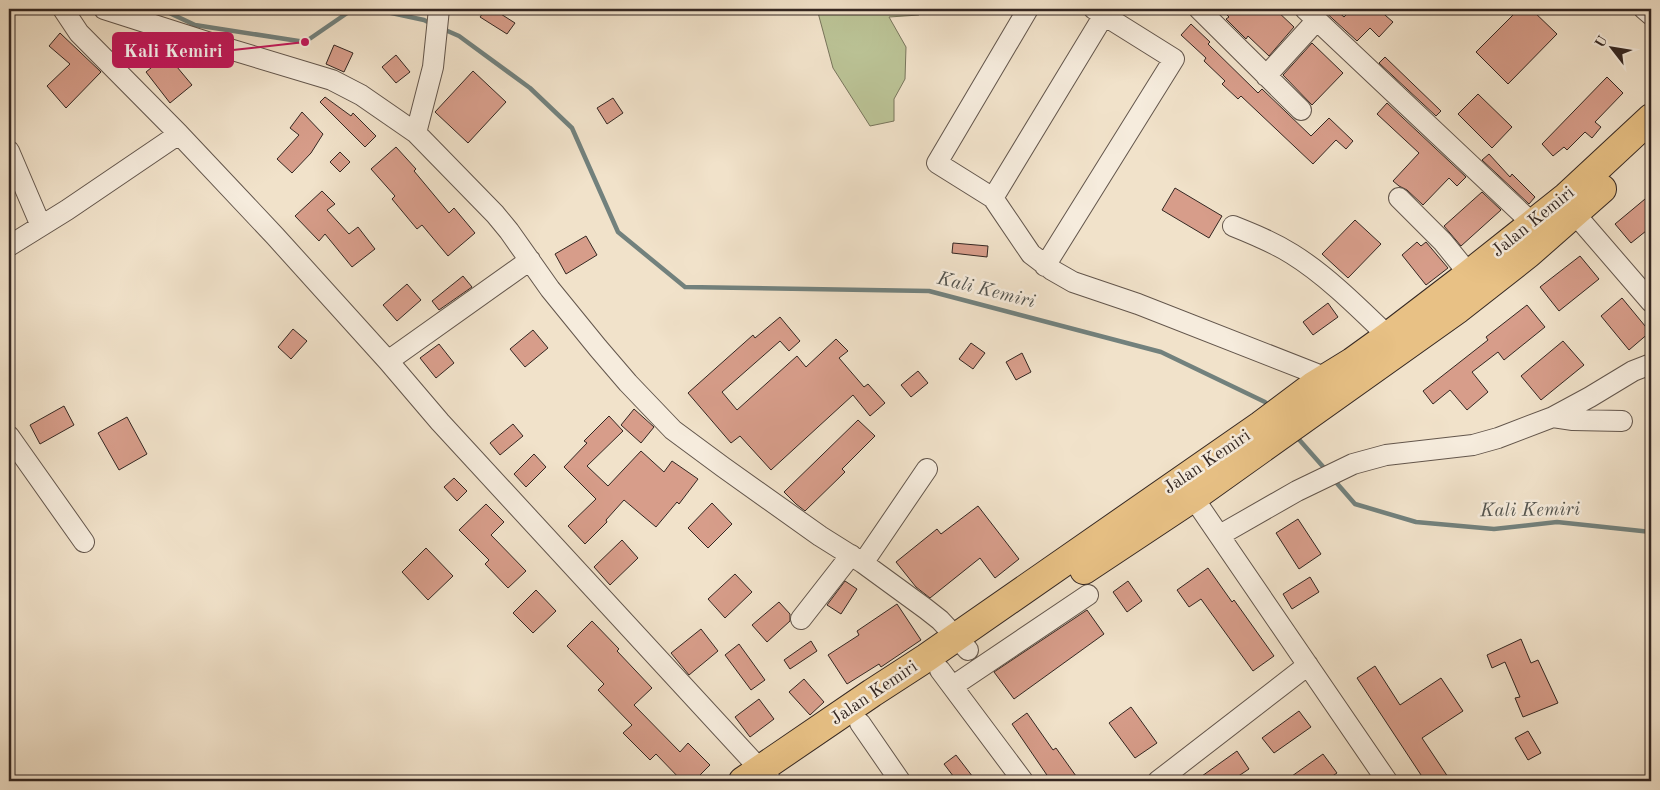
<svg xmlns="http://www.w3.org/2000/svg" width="1660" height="790" viewBox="0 0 1660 790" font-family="'Old Standard TT',serif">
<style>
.green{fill:#bbc396;stroke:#78755c}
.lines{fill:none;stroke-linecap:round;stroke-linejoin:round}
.stream{stroke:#72817d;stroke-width:4.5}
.building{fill:#d79d8a;stroke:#342722}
.minor-casing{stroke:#63564c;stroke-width:22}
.highway-casing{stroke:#342722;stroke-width:30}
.minor{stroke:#f6ecdd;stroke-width:20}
.highway{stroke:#e8c185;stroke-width:28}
.labels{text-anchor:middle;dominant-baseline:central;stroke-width:5;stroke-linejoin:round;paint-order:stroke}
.street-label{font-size:18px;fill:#342722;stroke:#f6ecdd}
.water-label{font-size:19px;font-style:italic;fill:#53544f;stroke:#f6ecdd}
.leader{fill:none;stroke:#c2185b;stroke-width:2}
.callout-dot{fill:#c2185b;stroke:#f6ecdd;stroke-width:2}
.callout{fill:#c2185b;stroke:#c2185b;stroke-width:2}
.callout-label{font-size:19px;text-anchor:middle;font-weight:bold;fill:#fff}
</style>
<rect width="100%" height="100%" fill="#f1e2ca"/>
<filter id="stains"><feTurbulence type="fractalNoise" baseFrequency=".004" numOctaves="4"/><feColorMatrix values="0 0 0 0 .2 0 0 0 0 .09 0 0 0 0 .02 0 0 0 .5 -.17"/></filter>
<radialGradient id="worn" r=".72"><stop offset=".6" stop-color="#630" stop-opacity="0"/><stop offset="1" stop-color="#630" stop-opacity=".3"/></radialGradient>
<path class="green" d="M817 9H920L919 15 889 17 906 47 905 79 894 99V121L870 126 833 68Z"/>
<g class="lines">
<path class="stream" d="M161 9 195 25 305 42 353 9
M373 9 424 20 432 24
M443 29 459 36 530 88 572 128 618 232 685 287 929 291 1161 352 1265 402 1270 407
M1295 435 1326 470
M1334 480 1355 504 1416 522 1494 529 1557 522 1651 532"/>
</g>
<path class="building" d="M486 9H493L515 23 507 34 480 17Z
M1221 9H1275L1294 27 1269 56 1248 36 1246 39 1226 19 1229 17Z
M1322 9H1335L1344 17 1352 9H1378L1393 22 1379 37 1370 28 1357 41Z
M1519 9H1531L1557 34 1508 84 1476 52Z
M1191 24 1210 42 1208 44 1258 93 1262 89 1311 136 1329 118 1353 141 1346 149 1336 140 1313 164 1241 96 1238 99 1222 84 1225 81 1204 61 1206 58 1181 35Z
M60 33 101 72 66 108 47 86 70 64 49 46Z
M1312 43 1343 73 1312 105 1283 75Z
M334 45 353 53 344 72 326 64Z
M167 55 192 85 170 103 146 72Z
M396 55 410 72 396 83 382 67Z
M1385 57 1441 111 1436 116 1379 63Z
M473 71 506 102 468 143 435 112Z
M1607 77 1623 93 1595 122 1601 127 1592 138 1585 132 1567 150 1564 147 1553 156 1542 144Z
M1478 94 1512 127 1492 148 1458 114Z
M325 97 351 116 353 113 376 136 365 147 320 102Z
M613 98 623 113 607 124 597 108Z
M1387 103 1466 177 1457 186 1449 178 1423 205 1407 190 1399 186 1393 181 1419 153 1377 114Z
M302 112 323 134 311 153 292 173 277 159 299 135 290 128Z
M396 147 416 169 414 171 449 213 454 208 475 233 448 256 422 225 417 229 392 199 395 196 371 169Z
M340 152 350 162 340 172 330 162Z
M1489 154 1510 177 1512 174 1535 197 1529 204 1482 160Z
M1175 188 1222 216 1209 238 1162 210Z
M322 191 335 204 327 210 349 234 358 227 375 249 352 267 325 234 319 241 295 216Z
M1482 192 1501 210 1461 246 1444 226Z
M1651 194V227L1631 243 1615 224Z
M1355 220 1381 244 1348 278 1322 254Z
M586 236 597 255 566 274 555 254Z
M1417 242 1421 246 1426 242 1448 268 1426 285 1402 255Z
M953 243 988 246 987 257 952 253Z
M1580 256 1599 279 1559 311 1540 287Z
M463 276 472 287 439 310 432 301Z
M407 284 421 300 397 321 383 305Z
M1622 298 1650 332 1629 350 1601 316Z
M1328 303 1338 317 1313 335 1303 322Z
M1527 305 1545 327 1504 360 1498 352 1472 372 1488 392 1467 410 1450 390 1433 404 1423 391 1488 340 1486 337Z
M780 317 800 341 789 351 780 341 722 392 737 410 797 356 806 367 836 339 848 351 839 358 864 387 868 384 885 403 870 416 853 395 771 470 740 436 731 443 688 393 753 335 755 338Z
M293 329 307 341 291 359 278 347Z
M533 330 548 348 525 367 510 349Z
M1563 341 1584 365 1541 400 1521 376Z
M971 343 985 353 973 369 959 359Z
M439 344 454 363 436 378 420 358Z
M1022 353 1031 372 1016 380 1006 362Z
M918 371 928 383 911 397 901 385Z
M64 406 74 425 40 444 30 425Z
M634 409 654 427 641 443 621 425Z
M609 416 623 431 587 466 608 486 641 451 664 472 672 461 698 479 679 504 677 502 656 527 624 500 606 520 607 522 585 544 568 526 596 499 564 467 587 443 584 441Z
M127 417 147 454 119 470 98 433Z
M858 420 875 436 842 469 845 472 805 511 796 504 784 492Z
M513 424 523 436 500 455 490 443Z
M534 454 546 467 526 487 514 474Z
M454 478 467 491 457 501 444 487Z
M712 503 732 524 708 548 688 528Z
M486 504 504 522 491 535 526 571 508 588 485 564 489 560 459 530Z
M978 506 1019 559 995 578 980 558 930 598 916 587 896 562 937 529 941 534Z
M1298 519 1321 554 1299 569 1276 533Z
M622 540 638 558 610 585 594 567Z
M426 548 453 576 428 600 402 572Z
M1208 568 1232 602 1234 600 1274 656 1253 671 1201 599 1189 607 1177 590Z
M735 574 752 592 725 618 708 599Z
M1310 577 1319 592 1292 609 1283 594Z
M845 581 857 589 841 614 827 605Z
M1128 581 1142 601 1127 612 1113 592Z
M536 590 556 611 533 633 513 613Z
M779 602 790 614V621L767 642 752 625Z
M897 604 921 640 881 667 879 664 847 684 828 655 859 635 857 631Z
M1087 610 1104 634 1014 699 994 672Z
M592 621 619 649 617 651 652 688 634 705 680 752 688 743 710 765 694 781H682L656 754 650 760 623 733 632 725 598 690 604 684 567 646Z
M701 629 718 651 689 675 671 653Z
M1521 639 1531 663 1538 660 1558 703 1523 717 1515 698 1520 697 1505 662 1492 668 1487 655Z
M811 641 817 651 790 669 784 660Z
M739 644 765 680 751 690 725 655Z
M1375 666 1400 705 1441 678 1463 711 1422 738 1448 777 1442 781H1425L1357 678Z
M804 679 824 702 810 715 789 692Z
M759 699 774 719 750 737 735 717Z
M1131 707 1157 743 1135 758 1109 723Z
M1299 711 1311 727 1274 753 1262 738Z
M1027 713 1053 750 1056 748 1076 776 1070 781H1051L1012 724Z
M1528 731 1541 753 1528 760 1515 738Z
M1237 751 1249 769 1231 781H1195Z
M1323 754 1337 773 1325 781H1285Z
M956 755 976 781H957L944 764Z"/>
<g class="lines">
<defs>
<path id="minor" d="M63 9 79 33 179 134 275 236 388 361 440 422 771 781
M104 9 226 48 332 80 361 95 416 133 495 214 509 231 550 289 598 348 628 383 673 430 723 467 820 536 863 563 926 609 940 620 968 650
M1028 9 937 163 993 198 1031 254 1052 270 1073 282 1138 304 1327 378
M1199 9 1301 110
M1305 9 1532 223
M1644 9 1651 15
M1266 76 1317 20
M416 133 433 67 439 9
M9 151 41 226
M993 198 1104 15
M1399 198 1443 242 1469 274
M1575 214 1651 302
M1233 226C1253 234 1273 242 1292 254 1326 275 1359 308 1388 336
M9 246 67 210 179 134
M1045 266 1174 59 1094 9
M388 361 530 260
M1553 417 1573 420 1622 421
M9 436 84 542
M1186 487 1387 781
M1220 535 1297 491 1353 464 1386 455 1473 445 1498 438 1553 417 1590 397 1633 371 1651 364
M863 563 927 469
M801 619 851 555
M940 670 1023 781
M953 686 1088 595
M860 723 900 781
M1158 781 1308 665"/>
<path id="highway" d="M1084 570 1194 497 1458 309 1528 254 1602 189
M743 781 872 693 926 658 1261 425 1313 386 1352 362 1388 336 1469 274 1566 197 1651 118"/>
</defs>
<use href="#minor" class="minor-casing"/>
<use href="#highway" class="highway-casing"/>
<use href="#minor" class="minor"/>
<use href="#highway" class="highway"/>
</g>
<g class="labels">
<g class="street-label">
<text transform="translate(1533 222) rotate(-39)">Jalan Kemiri</text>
<text transform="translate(1207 462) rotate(-34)">Jalan Kemiri</text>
<text transform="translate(874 693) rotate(-34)">Jalan Kemiri</text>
</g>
<g class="water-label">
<text transform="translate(986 291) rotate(14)">Kali Kemiri</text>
<text transform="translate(1530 511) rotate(-1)">Kali Kemiri</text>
</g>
</g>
<path class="leader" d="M305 42L233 50"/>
<circle class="callout-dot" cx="305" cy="42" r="5"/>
<rect class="callout" x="113" y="33" width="120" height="34" rx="5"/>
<g class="callout-label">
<text x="173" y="57">Kali Kemiri</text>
</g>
<rect width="1660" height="790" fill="none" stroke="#f1e2ca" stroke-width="30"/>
<rect x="10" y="10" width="1640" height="770" fill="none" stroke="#342722" stroke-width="2.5"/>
<rect x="15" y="15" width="1630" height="760" fill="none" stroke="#342722"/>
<g transform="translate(1612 48) rotate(301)" stroke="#f6ecdd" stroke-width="4" paint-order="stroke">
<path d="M0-4L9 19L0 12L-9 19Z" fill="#342722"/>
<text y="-8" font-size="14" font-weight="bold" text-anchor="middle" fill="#342722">U</text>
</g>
<rect width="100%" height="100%" filter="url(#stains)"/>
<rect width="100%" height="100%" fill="url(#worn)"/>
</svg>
